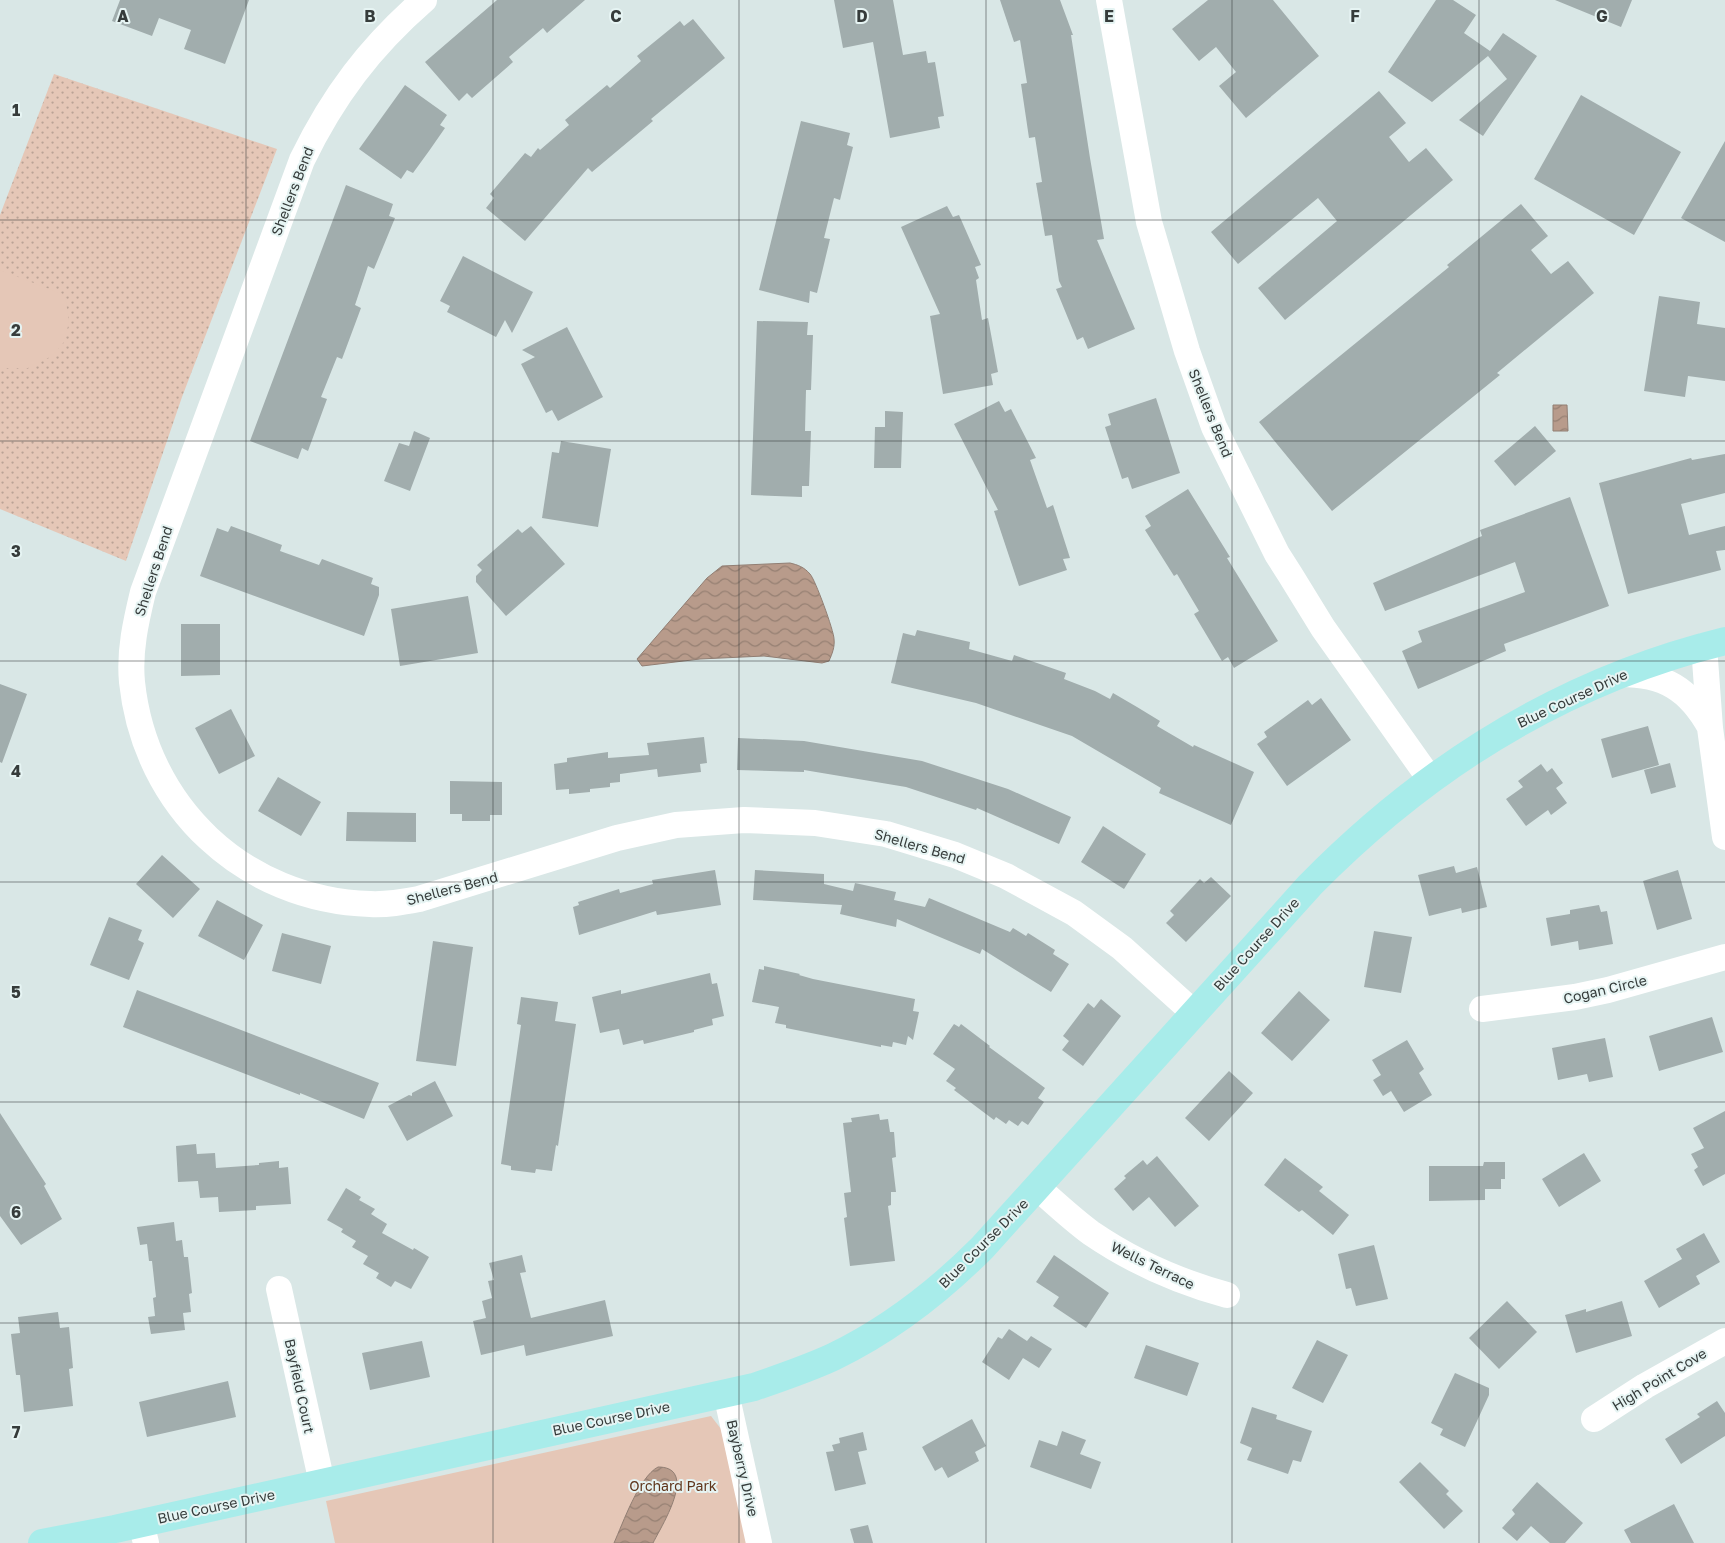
<svg xmlns="http://www.w3.org/2000/svg" width="1725" height="1543" viewBox="0 0 1725 1543" font-family="'Golos Text',sans-serif">
<style>
.grass{fill:url(#grass-dots)}
.park{fill:#e5c7b7}
.water{fill:url(#water-waves);stroke:#917e73}
.building{fill:#a1adad}
.lines{fill:none;stroke-linecap:round;stroke-linejoin:round}
.minor{stroke:#fff;stroke-width:26}
.major{stroke:#a8ecea;stroke-width:28}
.grid{fill:none;stroke:#363c3b;stroke-width:1;stroke-opacity:0.55}
.labels{text-anchor:middle;dominant-baseline:central;stroke-width:4;stroke-linejoin:round;paint-order:stroke}
.street-label{font-size:14px;fill:#363c3b;stroke:#e6f4f3}
.park-label{font-size:14px;fill:#5f351b;stroke:#e6f4f3}
.grid-label{font-size:16px;text-anchor:middle;font-weight:bold;fill:#363c3b;stroke:#e6f4f3;stroke-width:4;stroke-linejoin:round;paint-order:stroke}
</style>
<defs>
<pattern id="grass-dots" width="8" height="8" patternUnits="userSpaceOnUse" patternTransform="scale(1.25)"><rect width="8" height="8" fill="#e5c7b7"/><path d="M2 2h.1M6 6h.1" fill="none" stroke="#baa396" stroke-width="1.8" stroke-linecap="round"/></pattern>
<pattern id="water-waves" width="16" height="10" patternUnits="userSpaceOnUse" patternTransform="scale(1.25)"><rect width="16" height="10" fill="#b89b8b"/><path d="M0 5q4-4 8 0t8 0" fill="none" stroke="#968073"/></pattern>
</defs>
<rect width="100%" height="100%" fill="#d9e7e6"/>
<path class="grass" d="M54 74 277 149 182 397 126 561 0 509V215Z"/>
<path class="park" d="M0 270 65 295 69 322 64 342 52 356 28 368H0Z
M711 1416 721 1429 747 1543H335L326 1501Z"/>
<path class="water" d="M1553 405H1567L1568 431H1553Z
M790 563C798 565 804 567 810 574 815 579 834 631 834 639 835 647 832 654 829 661L822 663 764 656 700 659 642 666 637 659 707 578 722 566Z
M658 1467C699 1467 662 1525 653 1543H614C623 1523 639 1477 658 1467Z"/>
<path class="building" d="M120 0H249L225 64 184 49 191 30 159 18 152 36 112 21Z
M497 0H585L547 33 543 28 509 57 513 62 472 98 467 93 459 101 425 62Z
M834 0H893L903 55 926 51 928 63 935 62 944 116 938 117 940 128 890 138 873 42 843 48Z
M1000 0H1060L1073 35H1071L1090 158 1104 239 1097 240 1135 329 1088 349 1083 337 1077 340 1056 289 1062 287 1059 281 1052 235 1045 236 1036 183 1042 182 1035 137 1029 138 1021 84 1027 83 1020 40 1014 42Z
M1208 0H1273L1319 56 1246 118 1219 86 1236 72 1216 47 1199 61 1172 29Z
M1436 0H1453L1476 15 1464 33 1490 51 1503 33 1537 56 1483 136 1459 120 1507 79 1488 56 1432 102 1388 72Z
M1555 0H1632L1621 27Z
M693 19 725 58 651 119 653 121 592 172 588 168 525 241 486 208 494 198 490 194 525 153 531 157 538 148 540 150 569 125 565 120 607 85 610 88 641 61 637 56 680 21 684 26Z
M405 85 447 115 440 125 445 128 429 151 413 173 407 170 401 179 359 149Z
M1379 91 1406 123 1389 137 1409 162 1426 148 1453 180 1285 320 1258 288 1337 221 1318 198 1238 264 1211 232Z
M1581 95 1681 152 1634 235 1534 179Z
M801 121 850 133 847 145 853 147 840 200 834 198 824 238 830 239 817 293 810 291 809 303 759 290Z
M1725 141V242L1681 218Z
M346 185 393 204 389 216 395 218 374 269 368 266 355 305 361 308 342 359 337 357 321 397 327 399 308 451 302 448 298 459 250 441Z
M1521 204 1548 236 1531 250 1551 274 1568 261 1594 293 1497 373 1500 375 1332 511 1259 422 1449 267 1447 265Z
M947 206 953 217 959 215 981 265 975 267 979 278 976 280 982 320 988 318 998 372 991 374 993 385 943 394 930 316 940 314 901 227Z
M463 256 533 292 512 333 505 320 496 337 447 312 450 306 440 301Z
M1659 296 1700 302 1697 324 1725 328V381L1688 376 1685 397 1644 391Z
M757 321 808 322 807 335H813L811 390H806L805 431H811L809 486H802V497L751 495Z
M567 327 603 397 558 421 552 410 546 413 521 364 535 357 522 350Z
M1156 398 1180 473 1132 489 1128 477 1122 479 1105 427 1111 425 1108 414Z
M999 401 1005 412 1011 409 1036 458 1030 460 1047 508 1053 505 1070 558 1063 559 1067 570 1019 586 994 511 998 510 954 424Z
M885 411 903 412 901 468H874L875 427H885Z
M1535 426 1556 451 1515 486 1494 461Z
M414 431 430 438 410 491 384 481 399 443 409 446Z
M561 441 611 449 598 527 542 518 552 452 559 453Z
M1725 454V493L1681 504 1689 535 1725 526V550L1716 551 1721 570 1628 594 1599 483 1691 458 1692 460Z
M1188 489 1230 557 1227 558 1278 641 1234 668 1228 657 1222 661 1194 614 1199 611 1177 574 1174 576 1145 530 1151 526 1145 516Z
M1570 497 1609 606 1504 644 1506 651 1418 689 1402 651 1422 642 1418 631 1525 592 1515 562 1385 611 1373 583 1482 536 1480 530Z
M231 526 282 545 280 551 319 565 322 559 373 578 371 584 379 587V595L364 636 200 576 217 528 228 532Z
M531 526 565 564 506 616 476 582V576L482 570 477 565 518 529 522 533Z
M468 596 478 653 400 666 391 609Z
M181 624H220V675L181 676Z
M917 630 970 642 969 649 1012 661 1014 655 1066 673 1064 679 1095 691 1110 699 1113 693 1137 707 1160 721 1157 726 1193 747 1194 745 1254 772 1231 825 1159 793 1161 788 1072 736 976 703 891 683 903 633 915 636Z
M0 684 27 694 2 763 0 762Z
M1321 698 1351 740 1287 786 1257 744 1267 737 1264 732 1308 700 1312 705Z
M231 709 255 756 219 774 195 728Z
M1648 726 1659 765 1612 778 1601 739Z
M704 737 707 763 700 764 701 772 658 777 657 769 620 774V782L610 783V787L590 789V792L569 794V789L556 790 554 764 567 762V758L608 752V758L649 755 647 743Z
M738 738 804 741 922 761 1008 789 1071 817 1059 844 977 808 976 810 906 787 804 770V772L737 770Z
M1670 763 1676 787 1651 794 1644 770Z
M1541 764 1547 772 1552 768 1563 783 1556 788 1567 803 1551 815 1548 810 1526 826 1506 799 1523 787 1518 781Z
M278 777 321 802 301 836 258 811Z
M450 781 502 782V815H490V821H462V814H450Z
M347 812 416 813V842L346 841Z
M1103 826 1146 854 1124 889 1081 862Z
M162 855 200 889 173 918 136 884Z
M1454 866 1456 873 1477 867 1487 907 1462 913 1461 908 1429 916 1418 875Z
M715 870 721 905 657 915 656 911 579 935 573 907 579 905 578 902 619 889 620 893 653 884 652 880Z
M755 870 824 874V884L853 891 855 883 896 892 894 900 925 907 929 898 1010 932 1013 928 1026 936 1028 933 1055 950 1053 954 1069 964 1051 992 982 949 980 954 897 919 896 927 840 914 842 905 753 900Z
M1678 870 1692 919 1657 930 1643 881Z
M1211 877 1231 896 1186 942 1166 923 1174 915 1170 911 1200 879 1204 883Z
M217 900 263 925 244 960 198 936Z
M1599 905 1601 912 1607 911 1613 944 1579 950 1578 941 1551 946 1546 918 1570 914V910Z
M109 917 142 930 138 940 144 943 129 980 90 965Z
M1374 931 1412 937 1401 993 1364 987Z
M282 933 331 946 321 984 272 971Z
M433 941 473 947 456 1066 416 1061Z
M764 966 800 974 799 975 813 979 915 999 913 1011 919 1012 913 1040 908 1036 906 1045 893 1042 892 1047 881 1045V1047L786 1028V1025L775 1023 779 1007 752 1002 759 969 764 970Z
M710 973 712 984 717 983 724 1016 712 1019 713 1025 694 1030V1032L644 1044 643 1040 623 1045 619 1029 600 1033 592 997 621 990V994Z
M137 990 379 1083 364 1119 300 1093V1095L123 1027Z
M1299 991 1330 1020 1292 1061 1261 1033Z
M521 997 558 1002 555 1021 576 1024 558 1146 556 1145 552 1171 536 1169 535 1173 511 1170V1166L501 1164 521 1025 517 1024Z
M1101 999 1121 1016 1083 1066 1062 1050 1069 1041 1063 1036 1088 1003 1094 1008Z
M1712 1017 1723 1052 1659 1071 1649 1036Z
M954 1024 959 1027 961 1024 990 1046 989 1047 1045 1088 1038 1098 1044 1102 1028 1125 1022 1121 1018 1126 1009 1120 1006 1124 996 1117 994 1120 954 1090 956 1088 946 1081 955 1069 933 1054Z
M1605 1038 1613 1077 1589 1082 1587 1074 1558 1080 1552 1048Z
M1407 1040 1424 1069 1419 1073 1432 1095 1404 1112 1391 1091 1383 1096 1373 1080 1381 1075 1372 1060Z
M1229 1071 1253 1093 1209 1141 1185 1118Z
M435 1081 453 1116 407 1141 388 1106 409 1095 412 1096V1093Z
M1725 1111V1174L1703 1186 1694 1170 1698 1167 1691 1154 1704 1148 1693 1128Z
M0 1113 46 1184 44 1186 62 1219 21 1245 0 1216Z
M879 1114 880 1120 888 1119 890 1132H894L896 1157 892 1158 896 1192H891V1205L888 1206 895 1261 850 1266 844 1218 847 1217 844 1193 851 1192 843 1123 852 1122 851 1118Z
M196 1144 197 1154 215 1153 216 1168 259 1165V1163L279 1161V1168L288 1167 291 1204 256 1206V1210L219 1212 218 1197 200 1198 198 1181 178 1182 176 1146Z
M1584 1153 1601 1181 1559 1207 1542 1179Z
M1157 1156 1199 1206 1175 1227 1149 1197 1133 1211 1114 1189 1126 1178 1124 1176 1143 1160 1147 1165Z
M1285 1158 1323 1187 1319 1191 1349 1215 1333 1235 1302 1210 1299 1212 1264 1185Z
M1484 1162H1505V1179H1501V1189H1485V1200L1429 1201V1166H1483Z
M346 1188 361 1197 359 1200 375 1209 371 1214 387 1224 382 1233 413 1250 414 1248 429 1257 411 1289 395 1281 391 1287 376 1278 379 1273 363 1264 368 1256 352 1247 356 1241 341 1232 343 1229 327 1220Z
M174 1222 176 1241 182 1240 184 1257H188L192 1293 189 1294 191 1312 183 1313 185 1330 151 1334 148 1317 155 1316 153 1298 156 1297 152 1261H149L147 1244 140 1245 137 1227Z
M1704 1233 1720 1262 1696 1276 1700 1284 1659 1308 1644 1281 1682 1259 1676 1249Z
M1374 1245 1388 1299 1356 1306 1351 1288 1346 1289 1338 1254Z
M522 1255 526 1272 520 1273 531 1318 605 1300 613 1336 526 1356 524 1345 481 1355 473 1321 486 1318 482 1301 492 1298 488 1281 494 1280 489 1263Z
M1054 1255 1109 1293 1086 1328 1053 1306 1059 1297 1036 1282Z
M1507 1301 1537 1332 1499 1369 1469 1338Z
M1622 1301 1632 1336 1576 1353 1565 1315 1586 1309V1312Z
M58 1312 60 1328 69 1327 73 1368 69 1369 73 1406 24 1412 20 1375H16L11 1334 20 1333 18 1317Z
M1009 1329 1027 1341 1031 1336 1052 1349 1039 1368 1023 1358 1009 1380 982 1362 998 1337 1002 1339Z
M1317 1340 1348 1355 1323 1403 1292 1388Z
M422 1341 430 1377 370 1390 362 1353Z
M1146 1345 1199 1363 1187 1396 1134 1378Z
M1455 1373 1489 1388V1395L1465 1447 1440 1435 1443 1429 1431 1423Z
M228 1381 236 1417 147 1437 139 1402Z
M1717 1401 1725 1413V1436L1681 1464 1665 1439 1700 1417 1697 1414Z
M1252 1407 1277 1415 1276 1419 1312 1431 1301 1462 1293 1460 1288 1474 1247 1460 1252 1448 1240 1443Z
M972 1419 986 1446 975 1452 979 1461 948 1478 942 1467 935 1471 922 1447Z
M1062 1431 1086 1440 1080 1454 1101 1462 1091 1489 1030 1467 1039 1440 1057 1446Z
M863 1432 867 1450 858 1452 866 1484 835 1491 826 1452 834 1451 832 1445 840 1443 839 1438Z
M1420 1462 1449 1491 1446 1494 1463 1511 1444 1529 1399 1482Z
M1537 1482 1583 1523 1565 1543H1550L1531 1526 1517 1541 1502 1528 1515 1514 1512 1510Z
M1674 1504 1694 1543H1631L1624 1530Z
M868 1525 873 1543H854L850 1529Z"/>
<g class="lines">
<path class="minor" d="M424 0C370 47 333 96 302 160L143 592C136 621 129 651 132 682 145 807 244 900 370 904 387 905 403 902 419 899L617 838 676 825 744 820 815 823 886 834 955 855 1006 876 1074 913 1122 948 1194 1013
M1109 0 1149 222 1187 351 1214 427 1277 554 1291 576 1323 628 1430 779
M1704 646 1710 728 1725 837
M1621 674C1664 674 1689 689 1710 727
M1482 1009 1575 997 1608 990 1725 957
M1038 1188C1055 1203 1072 1219 1091 1233 1132 1261 1179 1282 1227 1295
M279 1289 322 1483
M726 1393 759 1543
M1594 1419 1645 1386 1725 1341
M141 1523 146 1543"/>
<path class="major" d="M42 1543 115 1529 754 1387C780 1378 807 1369 833 1357 889 1330 938 1292 982 1248L1310 885C1427 766 1562 681 1725 641"/>
</g>
<path class="grid" d="M246 0V1543M493 0V1543M739 0V1543M986 0V1543M1232 0V1543M1479 0V1543M0 220H1725M0 441H1725M0 661H1725M0 882H1725M0 1102H1725M0 1323H1725"/>
<g class="labels">
<g class="street-label">
<text transform="translate(292 191) rotate(-69)">Shellers Bend</text>
<text transform="translate(1211 413) rotate(68)">Shellers Bend</text>
<text transform="translate(153 571) rotate(-72)">Shellers Bend</text>
<text transform="translate(1572 698) rotate(-25)">Blue Course Drive</text>
<text transform="translate(920 846) rotate(16)">Shellers Bend</text>
<text transform="translate(452 888) rotate(-15)">Shellers Bend</text>
<text transform="translate(1256 944) rotate(-48)">Blue Course Drive</text>
<text transform="translate(1605 989) rotate(-13)">Cogan Circle</text>
<text transform="translate(983 1243) rotate(-45)">Blue Course Drive</text>
<text transform="translate(1153 1265) rotate(26)">Wells Terrace</text>
<text transform="translate(1659 1379) rotate(-31)">High Point Cove</text>
<text transform="translate(300 1386) rotate(78)">Bayfield Court</text>
<text transform="translate(611 1418) rotate(-12)">Blue Course Drive</text>
<text transform="translate(743 1468) rotate(77)">Bayberry Drive</text>
<text transform="translate(216 1506) rotate(-12)">Blue Course Drive</text>
</g>
<g class="park-label">
<text x="673" y="1485">Orchard Park</text>
</g>
</g>
<g class="grid-label">
<text x="123" y="22">A</text>
<text x="370" y="22">B</text>
<text x="616" y="22">C</text>
<text x="862" y="22">D</text>
<text x="1109" y="22">E</text>
<text x="1355" y="22">F</text>
<text x="1602" y="22">G</text>
<text x="16" y="116">1</text>
<text x="16" y="336">2</text>
<text x="16" y="557">3</text>
<text x="16" y="777">4</text>
<text x="16" y="998">5</text>
<text x="16" y="1218">6</text>
<text x="16" y="1438">7</text>
</g>
</svg>
